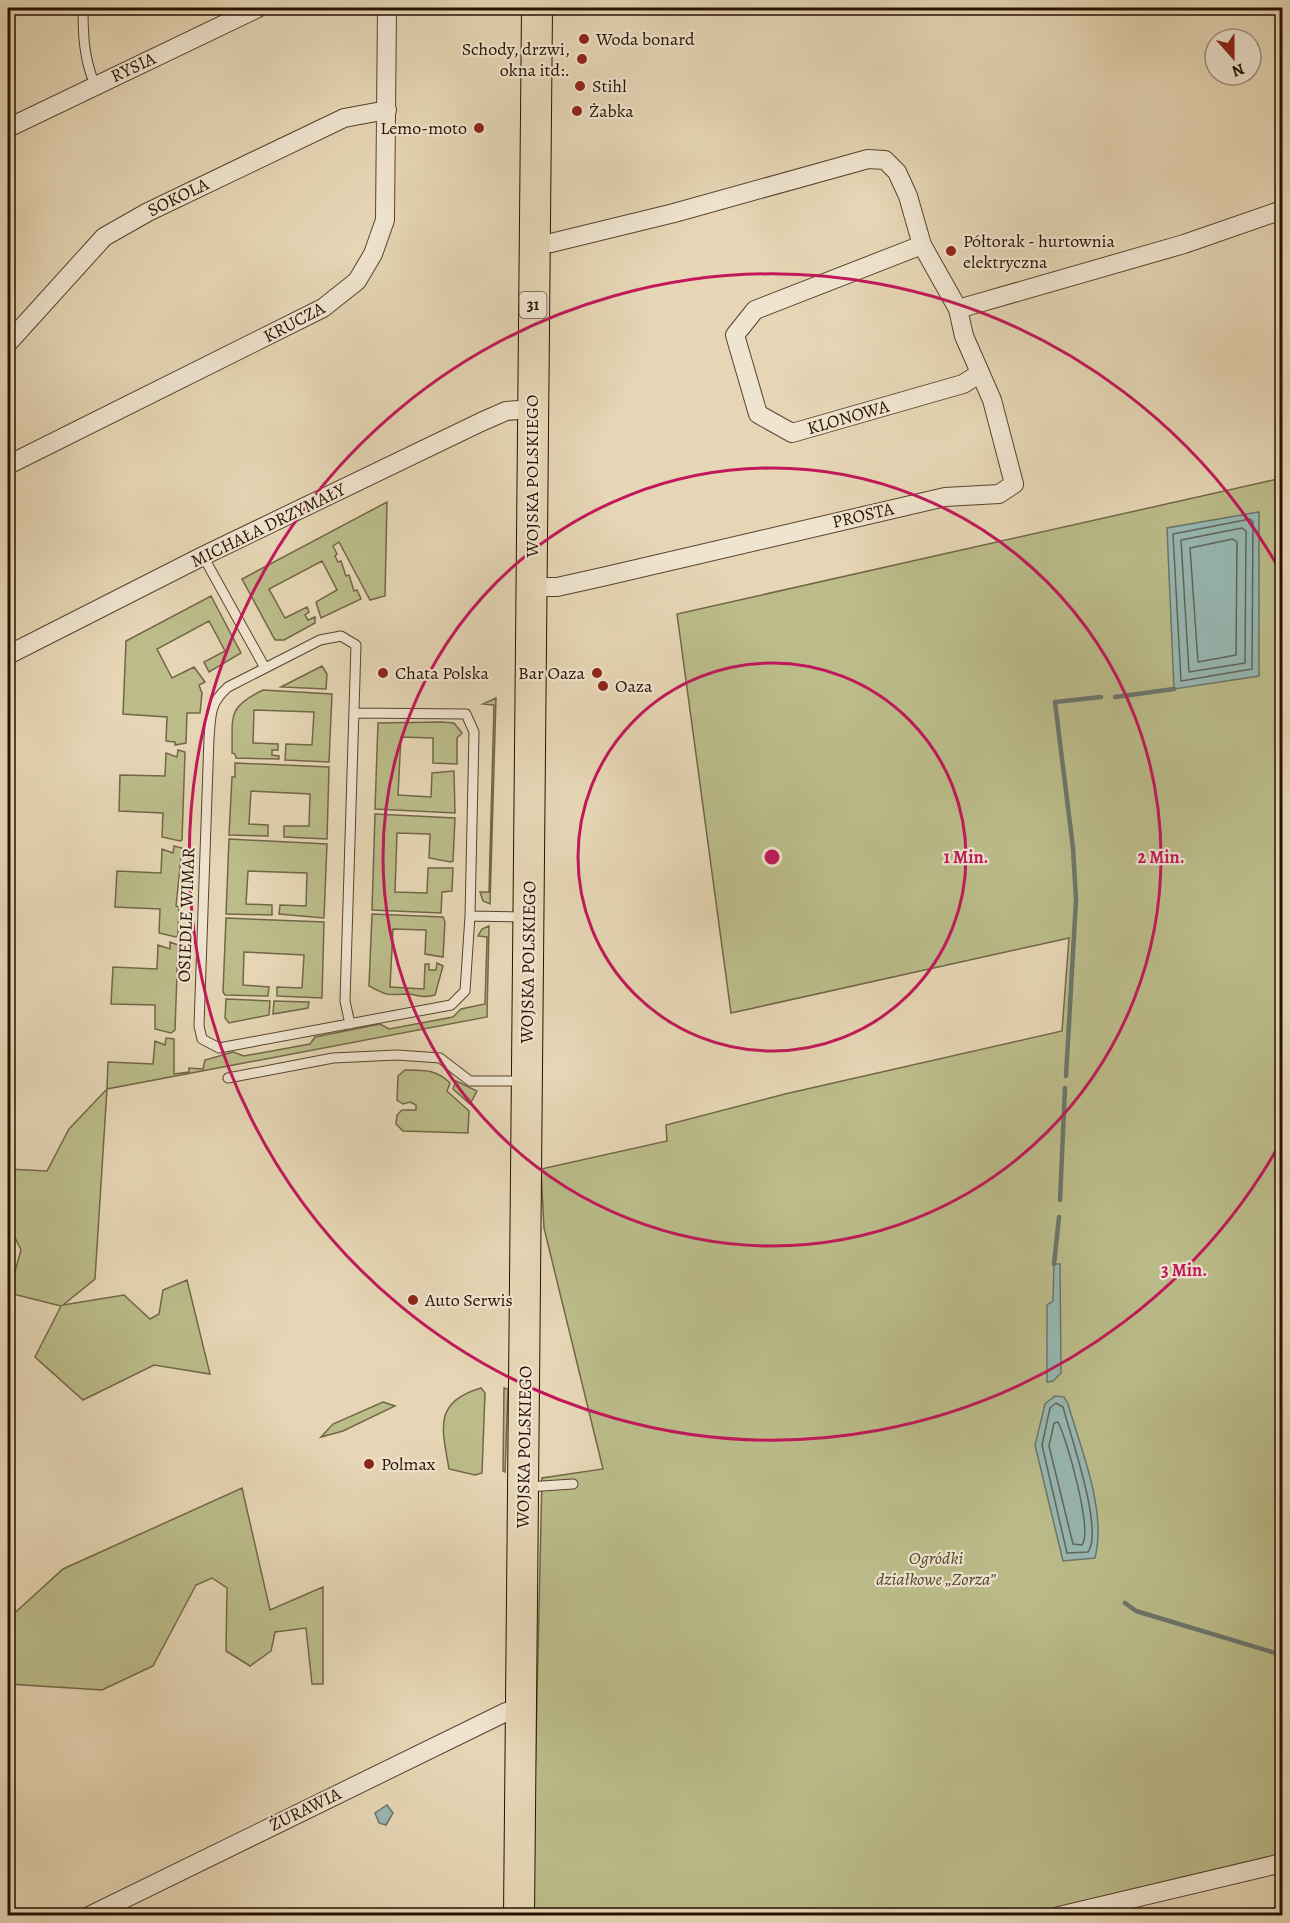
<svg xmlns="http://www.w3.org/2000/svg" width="1290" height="1923" viewBox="0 0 1290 1923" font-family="Alegreya,serif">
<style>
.green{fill:#bbbc8a;stroke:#726746;stroke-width:1.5}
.water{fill:#97b8b3;stroke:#6b766c;stroke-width:1.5}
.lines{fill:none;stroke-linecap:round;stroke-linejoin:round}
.shore{stroke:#60655a;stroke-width:1.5}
.stream{stroke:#6b766c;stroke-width:4.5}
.lane-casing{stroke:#58432e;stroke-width:11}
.street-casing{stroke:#58432e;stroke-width:20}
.primary-casing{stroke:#291201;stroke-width:32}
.lane{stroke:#efe4cf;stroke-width:9}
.street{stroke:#efe4cf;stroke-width:18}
.primary{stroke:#e6d6b5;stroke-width:30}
.ring{fill:none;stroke:#c2185b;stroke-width:3}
.poi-dot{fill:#8f2418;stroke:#efe4cf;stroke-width:2}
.labels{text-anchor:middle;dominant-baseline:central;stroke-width:4.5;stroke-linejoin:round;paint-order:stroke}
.shield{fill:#efe4cf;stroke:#64513f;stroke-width:1.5}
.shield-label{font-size:16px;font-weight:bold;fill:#291201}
.poi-label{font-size:18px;fill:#291201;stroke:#efe4cf;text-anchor:start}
.street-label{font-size:18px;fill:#291201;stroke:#efe4cf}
.park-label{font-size:18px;font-style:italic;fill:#55452a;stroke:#efe4cf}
.centre{fill:#c2185b;stroke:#efe4cf;stroke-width:3}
.ring-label{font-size:18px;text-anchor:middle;font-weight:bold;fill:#c2185b;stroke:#efe4cf;stroke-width:4.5;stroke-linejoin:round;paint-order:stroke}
</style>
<rect width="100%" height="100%" fill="#e6d6b5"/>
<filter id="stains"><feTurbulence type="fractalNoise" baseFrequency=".00333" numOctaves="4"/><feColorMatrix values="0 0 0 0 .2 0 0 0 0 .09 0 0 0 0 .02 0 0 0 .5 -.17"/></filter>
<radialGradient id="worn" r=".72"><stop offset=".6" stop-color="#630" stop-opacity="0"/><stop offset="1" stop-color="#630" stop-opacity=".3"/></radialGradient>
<path class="green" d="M1282 478V1856L1032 1915 532 1916 542 1478 603 1469 544 1228 541 1169 667 1141 666 1125 785 1094 1062 1031 1069 938 731 1013 677 614Z
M387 502 385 596 370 600 339 542 333 546 337 554 335 556 338 562 341 561 346 576 349 575 354 591 357 590 361 599 321 618 316 602 337 590 322 561 269 589 285 618 307 607 309 612 305 615 308 620 315 617V623L284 640H275L242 579Z
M211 596 241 653 209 672 204 662 225 651 209 621 157 649 172 678 194 667 205 682 199 685 202 693 200 713H187L186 743 175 745V742L166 741 167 717 123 714 126 641Z
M322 666 327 674 326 689 281 687Z
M263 690 332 694 329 762 285 760 286 744 312 745 314 712 254 710 253 743 278 744V750H272V755L279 756V759L236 758 235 754 232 753C233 716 226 708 263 690Z
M496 698 490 904 483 901 480 892H489L494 705 483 704Z
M442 722 454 723 462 733 457 738V764L433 763V738L401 737 398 795 431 797 432 773 454 771 455 813 375 809 378 723Z
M178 750 185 752 182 840 180 841 162 837 163 813 119 811 120 775 165 776 166 753 177 757Z
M235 763 329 767 327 839 284 837V826H309L310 794 251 791 249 824 268 825V836L229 835 232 777H235Z
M375 814 455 818 453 861 451 862 429 858 430 834 397 833 395 892 427 893 428 868H453L452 891 442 892 441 913 372 910Z
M229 839 327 844 324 918 279 914 280 905 306 906 307 873 248 871 246 904 272 905V915L226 914Z
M174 846 182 848 176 906 179 907 178 935 176 937 159 933 160 909 115 907 117 871 161 873 162 849 173 853Z
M372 914 443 917 445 922 443 957 425 954 426 930 393 929 390 987 424 989 425 964H429V970H436L437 963 443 966 435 995C419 999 419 994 406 994 386 995 388 996 369 986Z
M226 918 324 922 322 998 277 996V987L302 988 304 955 244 952 243 985 269 987 268 996 225 995 223 992Z
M489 926 487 1017 107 1089 95 1279 63 1305 124 1295 150 1319 159 1314 163 1290 187 1280 210 1374 154 1365 83 1400 35 1357 61 1306 9 1293 21 1250 8 1223V1169L47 1171 69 1129 107 1089 108 1062 153 1064 155 1041 165 1045 166 1038 174 1039V1074L189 1072V1068L203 1069 205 1060 233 1052 244 1056 310 1044 315 1037 380 1024 389 1029 453 1017 461 1009 485 1004 487 937 478 936 482 929Z
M170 942 178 945 175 1030 171 1033 155 1029V1005L111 1004 113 967 157 969 158 945 170 949Z
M226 999 270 1001 269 1015 229 1023 225 1018Z
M274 1001 309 1002 308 1008 273 1014Z
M405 1070C423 1070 436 1069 450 1083L447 1091 469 1111 468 1133 403 1131 396 1124 397 1115 402 1110H416V1105L410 1102 403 1104 397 1100 398 1076Z
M456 1081 477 1091 470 1104 453 1089Z
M481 1388 485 1393 482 1473 475 1475 449 1469C442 1428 433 1402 481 1388Z
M504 1388 508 1389 505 1472 503 1471Z
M383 1402 395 1406 343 1431 321 1437 333 1424Z
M242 1488 270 1610 323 1587V1684H312L306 1628 275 1632 271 1651 250 1666 226 1651 227 1588 212 1578 196 1585 153 1666 102 1690 8 1684V1619L63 1569Z"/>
<path class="water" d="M1259 512V676L1174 689 1167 528Z
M1054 1264H1060L1061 1373 1053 1381 1047 1382V1305L1053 1301Z
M1055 1396 1064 1397 1068 1404C1081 1450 1107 1510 1095 1558L1063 1561 1035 1445 1045 1404Z
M387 1805 393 1813 386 1825 379 1823 375 1813Z"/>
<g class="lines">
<path class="shore" d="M1250 519 1253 522 1252 669 1181 681 1173 534Z
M1242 528 1246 531 1245 663 1189 672 1181 540Z
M1233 539 1237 542 1236 655 1198 662 1190 548Z
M1056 1403 1063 1407C1070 1434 1104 1531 1088 1552L1067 1553 1042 1445 1050 1408Z
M1058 1422C1067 1439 1093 1531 1082 1545L1073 1544 1049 1446 1054 1423Z"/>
<path class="stream" d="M1115 697 1174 689
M1066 1076 1076 900 1073 848 1055 702 1101 697
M1060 1200 1065 1088
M1054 1264 1059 1217
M1125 1603 1136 1611 1282 1655"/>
<defs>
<path id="lane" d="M83 8C83 36 84 59 95 85
M203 556 265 668
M470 916 523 917
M350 1024 345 1001 356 645 341 636 320 640 228 687C209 704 211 715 209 738L199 1026 202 1039 219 1048 451 1005 465 991 470 916 474 732 466 714 355 713
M228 1078 333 1058 397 1055 440 1058 470 1081H524
M527 1487 573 1484"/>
<path id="street" d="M8 128 258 8
M922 245 755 310 735 335 758 414 792 433 963 384 979 374
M958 309 1184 244 1282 210
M8 343 104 237 148 212 344 118 387 110
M8 465 323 308 357 281 373 254 385 220 387 8
M531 587H557L602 577 945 497 999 494 1014 484 992 400 964 336 958 309 922 245 908 196 897 172 885 160 868 159 674 213 551 243H534
M8 655 203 556 481 422 506 411 532 409
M89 1916 506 1712 522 1709
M1059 1916 1282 1863"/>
<path id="primary" d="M519 1916 537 8"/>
</defs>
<use href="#lane" class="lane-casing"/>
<use href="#street" class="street-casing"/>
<use href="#primary" class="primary-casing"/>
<use href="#lane" class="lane"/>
<use href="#street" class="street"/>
<use href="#primary" class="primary"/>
</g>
<g class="ring">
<circle cx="772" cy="857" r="194"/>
<circle cx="772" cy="857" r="389"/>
<path d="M1282 1140A583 583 0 1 1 1282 574"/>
</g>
<g class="poi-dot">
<circle cx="584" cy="39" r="6"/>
<circle cx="582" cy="59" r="6"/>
<circle cx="580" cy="86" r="6"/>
<circle cx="577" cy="111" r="6"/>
<circle cx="479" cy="128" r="6"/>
<circle cx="951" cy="251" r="6"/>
<circle cx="383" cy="673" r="6"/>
<circle cx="597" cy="673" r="6"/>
<circle cx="603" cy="686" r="6"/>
<circle cx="413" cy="1300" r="6"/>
<circle cx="369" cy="1464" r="6"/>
</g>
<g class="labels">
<rect class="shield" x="519.5" y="292" width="27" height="26" rx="4.5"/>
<g class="shield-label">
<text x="533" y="305">31</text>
</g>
<g class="poi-label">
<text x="596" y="39">Woda bonard</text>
<text x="570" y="49" text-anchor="end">Schody, drzwi,<tspan x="570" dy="21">okna itd:.</tspan></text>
<text x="592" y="86">Stihl</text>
<text x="589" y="111">Żabka</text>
<text x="467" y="128" text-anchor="end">Lemo-moto</text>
<text x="963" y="241">Półtorak - hurtownia<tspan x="963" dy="21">elektryczna</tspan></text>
<text x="395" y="673">Chata Polska</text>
<text x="585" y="673" text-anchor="end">Bar Oaza</text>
<text x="615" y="686">Oaza</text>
<text x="425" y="1300">Auto Serwis</text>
<text x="381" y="1464">Polmax</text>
</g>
<g class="street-label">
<text transform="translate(133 67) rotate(-25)">RYSIA</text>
<text transform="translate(178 197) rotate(-26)">SOKOLA</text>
<text transform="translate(294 322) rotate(-28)">KRUCZA</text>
<text transform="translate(848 417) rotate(-16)">KLONOWA</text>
<text transform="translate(532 476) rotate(-90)">WOJSKA POLSKIEGO</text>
<text transform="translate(863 515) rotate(-13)">PROSTA</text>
<text transform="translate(268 525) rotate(-26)">MICHAŁA DRZYMAŁY</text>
<text transform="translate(186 915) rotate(-88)">OSIEDLE WIMAR</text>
<text transform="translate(528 962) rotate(-89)">WOJSKA POLSKIEGO</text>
<text transform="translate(524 1447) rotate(-89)">WOJSKA POLSKIEGO</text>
<text transform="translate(305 1809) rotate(-26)">ŻURAWIA</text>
</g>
<g class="park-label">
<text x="936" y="1558">Ogródki<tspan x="936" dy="21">działkowe „Zorza”</tspan></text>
</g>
</g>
<circle cx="772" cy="857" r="9" class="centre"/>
<g class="ring-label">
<text x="966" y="863">1 Min.</text>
<text x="1161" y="863">2 Min.</text>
<text x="1184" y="1276">3 Min.</text>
</g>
<rect width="1290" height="1923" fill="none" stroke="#e6d6b5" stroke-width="30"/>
<rect x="9" y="9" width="1272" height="1905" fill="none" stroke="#291201" stroke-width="3"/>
<rect x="15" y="15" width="1260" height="1893" fill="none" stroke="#291201" stroke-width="1.5"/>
<g transform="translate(1233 57) rotate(159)"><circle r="28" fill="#efe4cf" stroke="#a0907d" stroke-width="1.5"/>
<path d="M0-4.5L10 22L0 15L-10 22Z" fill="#8f2418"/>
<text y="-9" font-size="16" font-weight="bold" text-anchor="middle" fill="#291201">N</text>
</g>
<rect width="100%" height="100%" filter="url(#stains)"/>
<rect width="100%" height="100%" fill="url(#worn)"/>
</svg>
